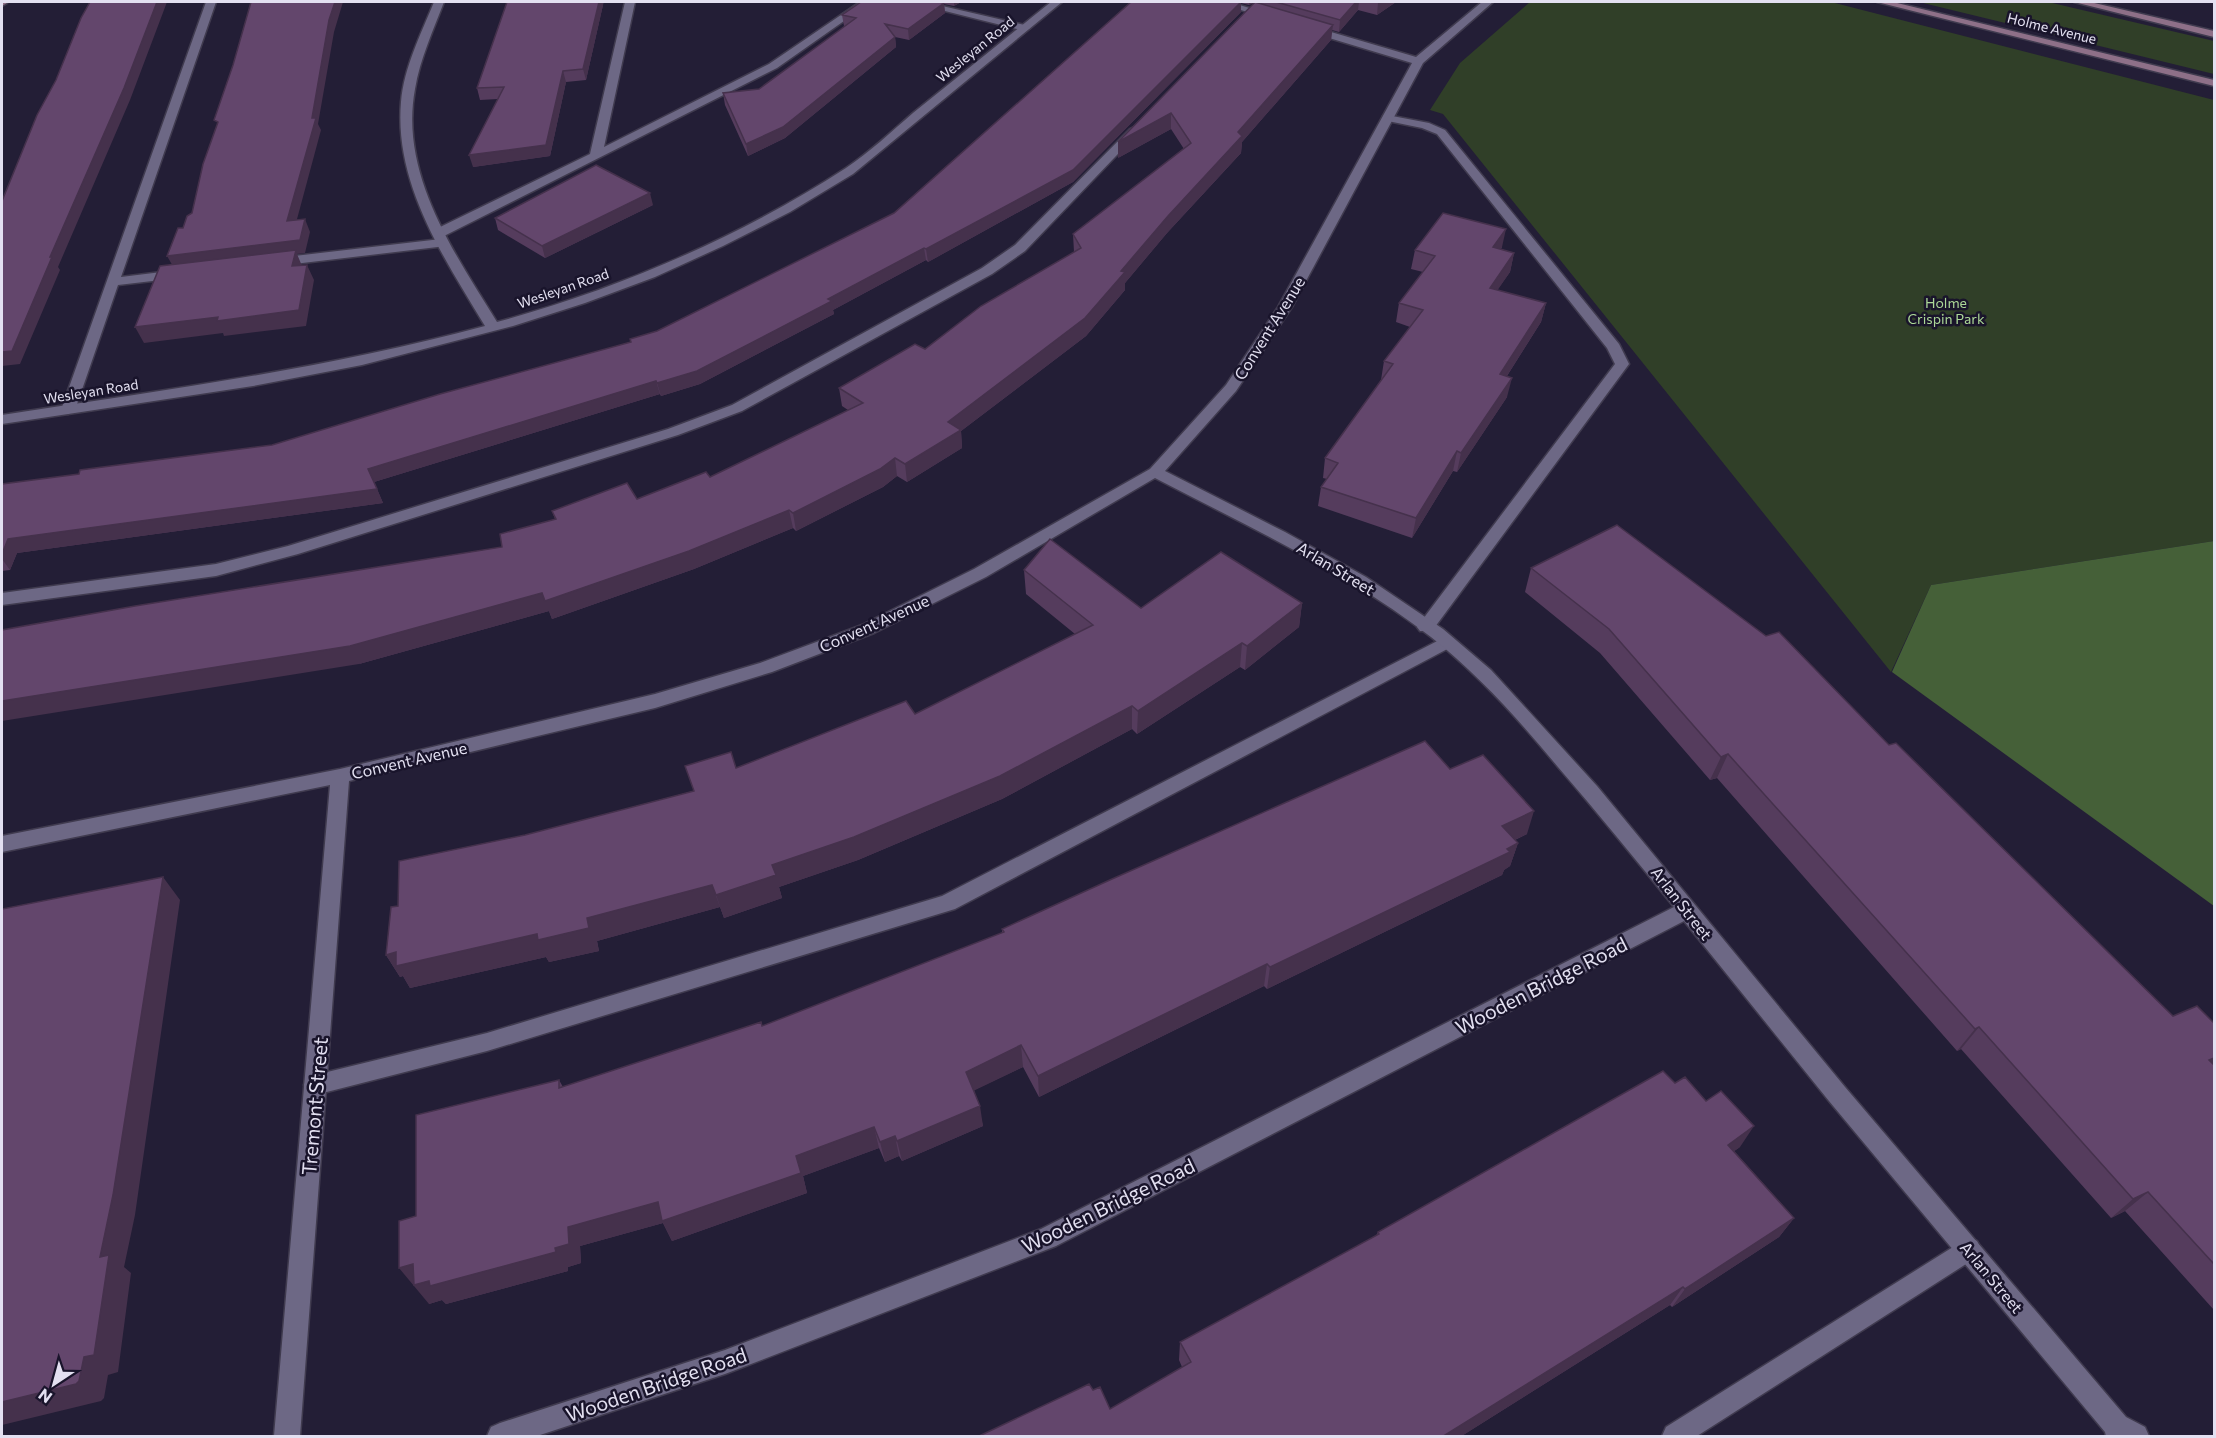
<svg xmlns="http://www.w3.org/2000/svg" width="2216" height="1438" viewBox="0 0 2216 1438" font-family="Commissioner,sans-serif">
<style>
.green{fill:#303f28}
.forest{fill:#456038}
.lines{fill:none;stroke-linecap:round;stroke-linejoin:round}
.lane-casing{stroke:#403b4f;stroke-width:3}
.street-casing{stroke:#403b4f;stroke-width:3}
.secondary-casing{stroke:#403b4f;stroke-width:3}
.lane{fill:#6d6885;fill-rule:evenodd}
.street{fill:#6d6885;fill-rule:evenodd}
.secondary{fill:#8e7088;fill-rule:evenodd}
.wall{fill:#553c5d}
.shaded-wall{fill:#45314c}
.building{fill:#63466c;stroke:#45314c;stroke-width:1.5}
.labels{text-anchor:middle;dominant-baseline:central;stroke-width:5;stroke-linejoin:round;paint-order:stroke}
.far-street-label{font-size:14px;fill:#e3e0f1;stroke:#19142b}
.far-park-label{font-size:14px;fill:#acd897;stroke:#19142b}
.street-label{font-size:16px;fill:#e3e0f1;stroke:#19142b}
.near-street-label{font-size:20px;fill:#e3e0f1;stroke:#19142b}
</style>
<rect width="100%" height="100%" fill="#231e36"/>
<path class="green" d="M1530 2H1831L2214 100V541L1931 585 1891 672 1443 114 1430 110 1460 63Z
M1919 2H2048L2214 41V74Z"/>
<path class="forest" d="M2214 541V906L1892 672 1931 585Z"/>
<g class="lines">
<defs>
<path id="lane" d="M206 2H216L121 277 178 270 185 274 178 278 118 285 75 410 68 414 63 413 61 410Z
M625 2H635L604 147 769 64 860 2H871L777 68 444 236H434L433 233 434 230 590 154Z
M909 2H925L1029 26 1030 28 1025 31Z
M1387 115 1429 123 1445 130 1619 344 1629 364 1432 631H1420L1417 627 1420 623 1615 364 1607 348 1437 134 1422 128 1383 120V116Z
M1134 127 1138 129V133L1025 251 992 274 742 411 678 435 298 554 216 576 2 605V593L216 564 288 546 668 429 732 405 982 268 1015 245 1130 129Z
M441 239 446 240 447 243 446 246 277 266 270 262 277 258Z
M1447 636 1453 638 1456 642 1453 646 955 909 487 1051 315 1095 307 1092 304 1085 307 1078 315 1075 487 1033 942 896Z
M1969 1237 1977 1241 1981 1249 1977 1257 1697 1436H1662L1666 1427Z"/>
<path id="street" d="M434 2H444C433 31 420 59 415 89 399 174 455 254 497 322 618 289 740 237 846 168 870 152 891 132 913 113 959 76 1005 39 1051 2H1062L853 174 790 212 723 246 655 277 585 303 513 326 362 365 253 386 2 424V415C164 390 326 369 485 326 444 258 394 184 401 102 404 67 421 34 434 2Z
M1215 2H1230L1275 16 1270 19Z
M1482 2H1493L1423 63 1292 307 1236 391 1165 471 1285 532 1366 577 1443 629 1491 670 1597 786 1845 1087 2126 1417 2145 1427 2149 1436H2106L2105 1432 1829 1101 1684 921 1056 1246 725 1374 537 1436H487L491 1427 500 1423 725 1350 1041 1229 1674 907C1636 860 1598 813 1558 767 1519 720 1479 675 1431 637 1347 572 1249 527 1155 478L986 577 874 633 772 672 655 708 349 781 300 1436H274L330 785 2 852V836L340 769 655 694 760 663 862 625 974 569 1150 469 1226 385 1278 307 1412 63 1306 31V27H1314L1416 57Z"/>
<path id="secondary" d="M2 2H7V3L2 6Z
M1877 2H1893L2214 80V86Z
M2074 2H2090L2214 31V37Z"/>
</defs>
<use href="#lane" class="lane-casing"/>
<use href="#street" class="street-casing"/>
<use href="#secondary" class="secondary-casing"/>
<use href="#lane" class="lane"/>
<use href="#street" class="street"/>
<use href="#secondary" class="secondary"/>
</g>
<path class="wall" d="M861 2H961L954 6 944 4 945 13 909 40 895 37 896 47 785 138 748 156 725 105 723 93 759 89 845 26H844L842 15Z
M1131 2H1257L1264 3V2H1396L1377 15 1358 10 1339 32 1332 30 1331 40 1242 142 1241 153 1167 233 1125 283V290L1086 336 961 431 962 448 907 482 897 476 883 487 796 531 793 528 694 569 552 619 549 611 359 664 502 547 555 519 552 511 637 499 710 477 848 410 842 406 839 388 925 349 1074 252 1073 234 1184 149 1171 129 1118 158 1255 2 1249 5 1241 3V12L1073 182 928 262 926 260 833 310 834 314 700 384 661 396 660 394 374 482 383 503 17 553 10 570 2 571V484L79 474 272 445 630 342 657 331 894 213Z
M603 5 586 80 566 82 550 156 473 167 498 99 480 100 477 88Z
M653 205 545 258 498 230 495 218Z
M1502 247 1501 249 1514 253 1510 272 1497 290 1546 303 1541 322 1507 376V397L1457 472 1453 471 1412 538 1318 506 1321 487 1327 479 1323 478 1325 458 1381 380 1384 361 1410 327 1396 322 1399 303 1423 272 1411 269 1415 250Z
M1531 568 1889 745 2173 1016 2214 1023V1310L2125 1211 2111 1218 1961 1049 1957 1051 1717 778 1710 780 1600 653 1525 592Z
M1024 570 1141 608 1302 603 1299 627 1245 670 1240 667 1137 734 1132 729 1002 799 858 860 779 887 782 898 724 918 720 907 597 941 599 951 549 962 546 957 410 988 403 976 400 977 386 955 398 906 525 835 693 791 736 768 915 714 1075 634 1026 594Z
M1450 769 1527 834 1515 840 1518 843 1510 866 1504 870 1502 875 1267 989 1264 986 1039 1097 1023 1067 974 1090 983 1126 902 1161 899 1156 885 1162 879 1148 803 1176 807 1193 672 1241 663 1223 580 1246 581 1263 568 1267V1271L446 1304 442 1300 429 1304 416 1216 559 1080 563 1087 762 1026 1002 933V929Z
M1740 1147 1734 1151 1794 1218 1779 1237 1672 1307 1670 1305 1460 1437H977L1093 1390 1110 1409 1182 1367 1179 1360 1180 1342 1376 1236 1378 1232Z"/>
<path class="shaded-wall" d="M157 2H167L130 100 58 267 60 270 20 364 2 366V352L50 257Z
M335 2H343L334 32 318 124 321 130 293 234 287 221 312 118 329 20Z
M599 2H604L603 5 586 80 583 69Z
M954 2H961L954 6Z
M1241 2V12L1073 182 928 262 926 249Z
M1249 2H1256L1249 5Z
M1356 2H1359L1358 10 1339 32 1340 20Z
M1381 2H1396L1377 15 1378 3Z
M944 3 945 13 909 40 908 29Z
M1333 25 1331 40 1242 142 1241 153 1167 233 1125 283V290L1086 336 961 431 962 448 907 482 905 464 948 422 1121 271 1238 132Z
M895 37 896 47 785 138 748 156 746 144Z
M563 71 566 82 550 156 473 167 469 155Z
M1171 113V129L1118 158V142Z
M650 193 653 205 545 258 542 246Z
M305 219 310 232 305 253 297 254 302 266 299 282 174 268 167 256Z
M1506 229 1502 247 1489 266 1493 247Z
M924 248 926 260 833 310 834 314 700 384 661 396 657 383 828 299Z
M1514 253 1510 272 1486 307 1490 288Z
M307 265 314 280 306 326 224 336 223 333 144 343 135 327Z
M1546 303 1541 322 1496 393 1500 374Z
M1512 378 1507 397 1457 472 1461 453Z
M656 381 660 394 374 482 383 503 17 553 10 570 2 559V554L8 539 368 469Z
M1457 451 1453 471 1412 538 1416 518Z
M895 458 897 476 883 487 796 531 793 513Z
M789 510 793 528 694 569 552 619 545 601Z
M542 593 549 611 359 664 2 721V701Z
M1302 603 1299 627 1245 670 1247 646Z
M1242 643 1240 667 1137 734 1138 711Z
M1132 706V729L1002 799 858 860 779 887 782 898 724 918 716 895 772 865Z
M1728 754 1717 778 1710 780 1721 757Z
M1534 811 1527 834 1495 849 1502 826Z
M1518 843 1510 866 1504 870 1502 875 1267 989 1270 967Z
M163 877 180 900 135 1215 124 1267 131 1273 118 1372 108 1375 104 1398 101 1401 2 1425V1402L84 1357Z
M712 885 720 907 597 941 599 951 549 962 546 957 410 988 403 976 400 977 386 955 396 952 537 934 587 918Z
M1267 964 1264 986 1039 1097 1038 1076Z
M1979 1027 1961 1049 1957 1051 1975 1029Z
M1021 1045 1023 1067 969 1093 966 1072Z
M2214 1058V1069L2209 1060Z
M980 1106 983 1126 902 1161 897 1141Z
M1754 1126 1740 1147 1715 1165 1728 1145Z
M874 1127 879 1148 803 1176 807 1193 672 1241 663 1223 580 1246 581 1263 568 1267V1271L446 1304 442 1300 429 1304 399 1268 413 1264 555 1248 568 1227 796 1156Z
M895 1136 899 1156 885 1162 880 1142Z
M2148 1192 2125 1211 2111 1218 2133 1199Z
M1794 1218 1779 1237 1672 1307 1685 1289Z
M1683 1287 1670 1305 1460 1437H1442Z"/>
<path class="building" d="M90 2H157L124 88 50 257H52L12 351 2 352V201L37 115 56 80 81 18Z
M251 2H335L329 20 312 118H316L287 221 305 219 300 240 167 256 178 228H183L187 216 192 213 203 164 218 122 214 120 233 65Z
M507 2H599L583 69 563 71 546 145 469 155 504 87 477 88Z
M861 2H939L944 3 908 29 885 24 895 37 783 127 746 144 723 93 759 89 856 18 842 15Z
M1131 2H1241L1073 170 926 249 924 248 828 299 832 301 697 371 657 383 656 381 368 469 377 489 8 539 2 554V484L79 474 80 470 272 445 440 394 631 342 630 339 657 331 894 213Z
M1255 2 1333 25 1238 132 1242 136 1168 216 1121 271 1125 272 1085 318 948 422 961 430 905 464 895 458 880 469 793 513 789 510 689 551 545 601 542 593 350 646 2 701V630L135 606 502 547 500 534 556 519 552 511 627 483 637 499 706 472 710 477 863 403 839 388 915 344 925 349 981 306 1081 248 1073 234 1191 143 1171 113 1118 142Z
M1276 2H1356L1340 20Z
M596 165 650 193 542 246 495 218Z
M1443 213 1506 229 1493 247 1514 253 1490 288 1546 303 1500 374 1512 378 1461 453 1457 451 1416 518 1321 487 1338 463 1325 458 1393 364 1384 361 1423 310 1399 303 1435 256 1415 250Z
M296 250 292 266 307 265 299 310 217 321 218 317 135 327 160 266Z
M1617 525 1766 636 1779 632 1889 745 1896 743 2173 1016 2197 1006 2214 1023V1058L2209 1060 2214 1065V1264L2148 1192 2133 1199 1979 1027 1975 1029 1728 754 1721 757 1609 629 1531 568Z
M1050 539 1141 608 1221 552 1302 603 1247 646 1242 643 1138 711 1132 706 1000 776 854 837 772 865 776 875 716 895 712 885 587 918 589 928 538 940 537 934 396 966V952L386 955 391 907 398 906 399 861 525 835 694 791 685 766 731 752 736 768 906 701 915 714 1093 625 1024 570Z
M1425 741 1450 769 1483 755 1534 811 1502 826 1518 843 1507 849 1510 852 1270 967 1267 964 1038 1076 1021 1045 966 1072 980 1106 897 1141 895 1136 880 1142 874 1127 796 1156 801 1173 662 1221 658 1202 568 1227 569 1244 555 1248 556 1252 430 1286 429 1281 414 1285 413 1264 399 1268V1221L416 1216V1115L559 1080V1088L761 1022 762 1026 1004 932 1002 929 1112 879Z
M163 877 113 1195 100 1257 109 1255 94 1355 84 1357 79 1381 76 1384 2 1402V909Z
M1663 1071 1675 1083 1685 1077 1706 1101 1721 1091 1754 1126 1728 1145 1794 1218 1685 1289 1683 1287 1442 1437H977L1089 1384 1093 1390 1100 1387 1110 1409 1191 1362 1180 1342 1379 1234 1378 1232Z"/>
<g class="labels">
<g class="far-street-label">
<text transform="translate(2052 28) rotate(14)">Holme Avenue</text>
<text transform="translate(975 49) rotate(-39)">Wesleyan Road</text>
<text transform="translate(563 288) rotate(-19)">Wesleyan Road</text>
<text transform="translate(91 391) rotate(-9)">Wesleyan Road</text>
</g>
<g class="far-park-label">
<text x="1946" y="302">Holme<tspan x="1946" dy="16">Crispin Park</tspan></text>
</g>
<g class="street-label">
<text transform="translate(1269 328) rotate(-58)">Convent Avenue</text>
<text transform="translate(1336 568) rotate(31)">Arlan Street</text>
<text transform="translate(874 623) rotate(-24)">Convent Avenue</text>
<text transform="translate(409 760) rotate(-13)">Convent Avenue</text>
<text transform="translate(1682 903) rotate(52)">Arlan Street</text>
<text transform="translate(1992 1277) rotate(50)">Arlan Street</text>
</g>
<g class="near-street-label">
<text transform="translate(1541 985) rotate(-27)">Wooden Bridge Road</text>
<text transform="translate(314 1106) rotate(-85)">Tremont Street</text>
<text transform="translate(1108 1205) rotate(-26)">Wooden Bridge Road</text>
<text transform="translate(656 1384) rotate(-19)">Wooden Bridge Road</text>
</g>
</g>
<rect width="2216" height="1438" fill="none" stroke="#e3e0f1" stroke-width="6"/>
<g transform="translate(54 1384) rotate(216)" stroke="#19142b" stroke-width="4.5" paint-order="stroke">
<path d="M0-4.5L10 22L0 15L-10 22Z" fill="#e3e0f1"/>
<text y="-9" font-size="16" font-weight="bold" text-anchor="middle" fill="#e3e0f1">N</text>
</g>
</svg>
